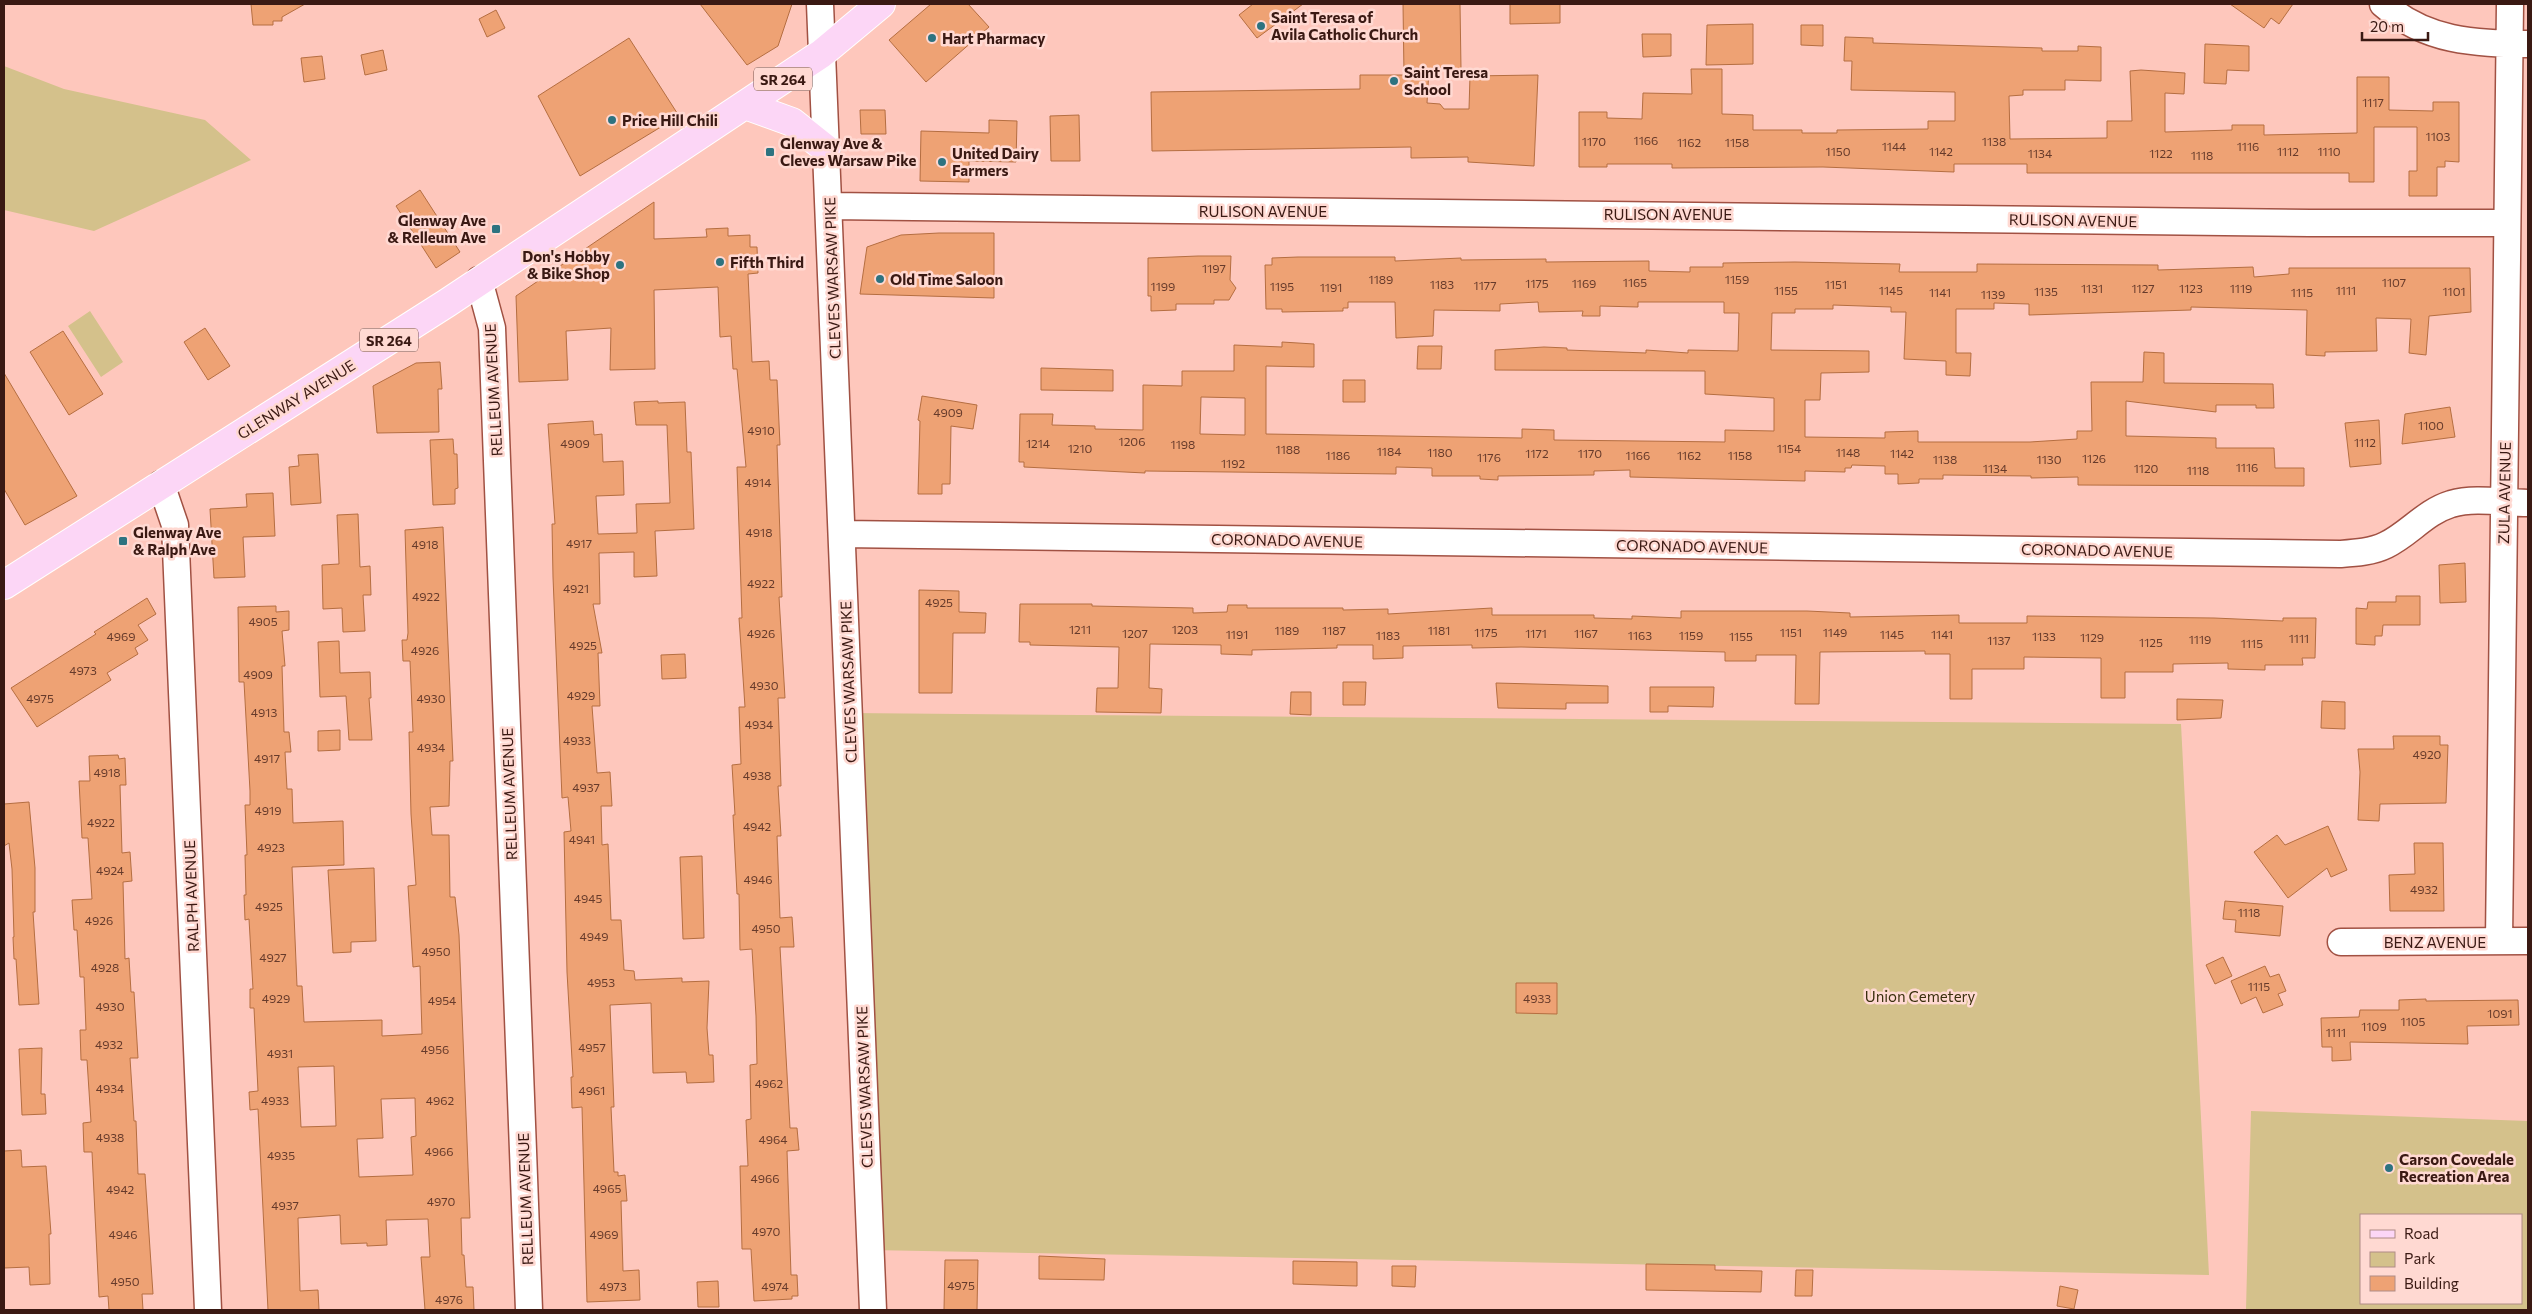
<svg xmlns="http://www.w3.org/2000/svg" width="2532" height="1314" viewBox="0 0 2532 1314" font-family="Commissioner,sans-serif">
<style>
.green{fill:#d4c18b;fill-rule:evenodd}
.building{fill:#eea274;stroke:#b56e41;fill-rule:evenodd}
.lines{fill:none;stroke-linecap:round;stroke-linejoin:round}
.minor-casing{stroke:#a15143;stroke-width:29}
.major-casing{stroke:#fff;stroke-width:30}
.minor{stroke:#fff;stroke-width:26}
.major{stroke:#fcd6f6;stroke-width:28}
.poi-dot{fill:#2d7380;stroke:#ffd9d2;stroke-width:2}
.labels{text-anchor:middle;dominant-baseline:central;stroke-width:5;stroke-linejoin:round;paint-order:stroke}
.number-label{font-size:12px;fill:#673b2b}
.shield{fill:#ffd9d2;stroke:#75534c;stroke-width:1}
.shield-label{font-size:14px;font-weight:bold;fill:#3a1913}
.poi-label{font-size:15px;font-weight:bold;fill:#3a1913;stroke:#ffd9d2;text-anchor:start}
.street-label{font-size:15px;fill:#3a1913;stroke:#ffd9d2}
.park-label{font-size:15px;fill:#3a2f0d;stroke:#ffd9d2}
</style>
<rect width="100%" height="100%" fill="#fec7bc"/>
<path class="green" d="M4 66 64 89 205 120 251 160 94 231 4 210Z
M90 311 123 362 101 377 68 326Z
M849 713 2181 724 2209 1275 870 1250Z
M2251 1111 2528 1121V1310H2246ZM2361 1215H2521V1303H2361Z"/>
<path class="building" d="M251 4H305L282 17V21H273V25H253Z
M700 4H792L778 46 747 65Z
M931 4H968L989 27 926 82 889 40Z
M1253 4H1303L1257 38 1239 15Z
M1403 4H1460L1461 69H1429L1427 103 1440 104 1444 109H1469L1470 76 1538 75 1534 166 1468 162V157L1411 158V147L1152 151 1151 92 1360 89V75H1404Z
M1510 4H1560V23L1510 24Z
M2230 4H2293L2279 24 2271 18 2264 28Z
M496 10 505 28 487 37 479 19Z
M1753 24V64L1706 65 1707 25Z
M1801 25H1823V46L1801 45Z
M1642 34H1671V56L1643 57Z
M1845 37 1873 38V43L2042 48V51H2078V46L2101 47V81L2065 80V90H2023V95L2009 96 2010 139 2107 138V121H2132L2130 71 2141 70 2185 73 2184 94 2165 93V132L2232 130V125H2264V135L2357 133V77H2389V110L2433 111V102H2459V162L2445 161V167H2437V196H2409V171H2417V127H2374V182H2349V173H2027V164H1954V172L1823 167 1672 168V164H1607V167H1579V112H1607V118L1642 119 1643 93 1692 94 1691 69H1722V114L1753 115V130H1802V133H1837V130L1928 129V121H1955V92L1851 90 1852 61H1844Z
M629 38 679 116 580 176 538 96Z
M2205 44 2249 46V71L2227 70 2226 84 2204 83Z
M383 50 387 70 365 75 361 55Z
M322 56 325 79 304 82 301 58Z
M860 110H885L886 134H861Z
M1079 115 1080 161H1051L1050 116Z
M989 120 1017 121 1016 162 969 161V182L920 181 921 131 989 133Z
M420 190 460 252 436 268 396 206Z
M654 202V239L707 237 706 229 728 228V236L750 235V247H757L758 273 748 274 752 362 769 361 770 380H777L780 445H777L782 597H779L785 698H778L781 786H778L781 836H777L780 918 792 917 794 947H780L790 1128H797L799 1150 787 1151 791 1275H797L798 1296H792V1299L754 1301 751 1249H742L740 1166H748L746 1120 751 1119 750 1065 757 1064 756 1016 752 949 740 950 739 894H737L733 815H735L732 765 741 764 739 707H745L739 618H742L737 467H746L737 369H733L731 336 720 337 718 287 654 290 655 369 610 370 611 328 566 331 568 380 519 382 516 296Z
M939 233H994V298L860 294 867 247 901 235Z
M1198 256H1231L1230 280 1236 288 1229 300H1214V304H1176V310L1151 311V296H1148V258Z
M1298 257H1395V261L1461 258V260L1546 259V262L1649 261V271L1690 272V267H1723V263L1795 262 1900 264 1899 272H1977V264L2158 265V270L2253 267 2254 277 2289 274V268H2470L2471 312 2429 316 2426 355 2409 353 2411 319 2376 318 2377 351 2325 352V356L2306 355 2307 310 2191 307V310L2029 315V304L1994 303V309H1956V353H1971L1970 376 1946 375V361L1904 359 1906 312H1891V307L1833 305V309H1795V313H1772L1771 350 1869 351V372L1821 373 1820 400H1805V437L1885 438V432L1918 431V442H2030L2077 439V431H2092L2091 382H2143L2144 352 2164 353V383L2273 384 2274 408H2256V405H2216V412L2126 401V436L2216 438V448H2274L2275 468H2304V486L2078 485V477L2031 478V476L1943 475V479H1919V483L1898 484V474H1885V466L1852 465 1851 468H1845V472L1805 471V481L1630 477V470L1594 471V475L1498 476V480L1480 479V476H1432V468L1396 467V474L1145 471V473L1024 467V462H1019L1020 414H1053L1052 425 1095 426V429L1143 430V385L1182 386V371H1234V345L1282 347V342L1314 344V367L1266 366V434L1522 438V429L1554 430V440L1725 442V430L1774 431V398L1705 394V371L1495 370V350L1544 347 1567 348V350L1646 353V350L1688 353V350L1738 351 1739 313H1724V302H1638V307L1600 306V316H1582L1583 311 1539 312 1538 302 1500 304V311L1434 310 1433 336 1396 338 1395 302H1348V308H1343V311L1282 312V309H1266L1265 265H1272V258ZM1201 397 1245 398V435L1200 434Z
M205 328 230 366 208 380 184 342Z
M63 331 103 394 69 415 30 352Z
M1418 346H1442L1441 369H1417Z
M440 362 442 389H438L439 432 377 433 373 386 416 363Z
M1041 368 1113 370V391L1041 390Z
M4 373 77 496 25 525 4 489Z
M1343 380H1365V402H1343Z
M922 396 977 405 973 429 951 426 950 484H942V494H918L920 421 918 420Z
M658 401V403L685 402 687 452H691L694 529 655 531 657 576 634 577V552L599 553 600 604H593L602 653H598L600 706H592L597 773 610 772 612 806H601L602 845 608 844 611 920H621L624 970 634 971 635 980 682 978V982L709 981 707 1028 709 1055H713L714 1082 687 1083 686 1072 653 1073 651 1003 610 1005 614 1107H611L614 1172H618V1176L625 1175 627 1201H621L623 1271 639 1270 640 1300 587 1302 582 1107 572 1108 571 1077H573L567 972 564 832 571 831 568 797 562 798 553 577 552 524H555L548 424 593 421 594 435 602 434 603 462 623 461 624 495 596 496 598 534 637 533 636 504 670 503 667 425H636L634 402Z
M2450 407 2455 437 2402 444 2405 414Z
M2379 420 2381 464 2350 467 2345 423Z
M453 439 454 454H457L458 488 455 489V504L433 505 430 440Z
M318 454 321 503 291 505 289 467 299 466 298 455Z
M273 493 275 536 243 537 245 577 214 578 210 509 247 507 246 494Z
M358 514 360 567 370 566 371 595H363L365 631 343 632 342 608 323 609 322 565 339 564 337 515Z
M443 527 453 761H450L449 806 430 807 432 835H449L450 897H455L459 935 470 1218H461L462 1255H464L466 1287H473L474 1310H425L421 1257H430L428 1219 386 1220 387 1245 367 1246V1243L341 1244 340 1215 298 1218 300 1291 318 1290 319 1310H268L258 1109 250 1110 249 1092 258 1091 254 1008H250V989H253L249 919 245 920 244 895H246L245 855H247L245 805H250V791L244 682H239L238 607 276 606V612L289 611V630L282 631 285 666H282L284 732H289L291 752H285L287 789H292L293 823 343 821 344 865 292 867 297 986H302L304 1022 382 1020V1036L422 1034 420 966 413 967 408 886 416 885 411 814 409 732H413L410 661H403L402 640H407L408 633 405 530ZM334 1066 336 1126 301 1127 298 1067ZM415 1098 416 1136 411 1137 413 1175 359 1177 357 1139 383 1138 381 1099Z
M2465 563 2466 602 2440 603 2439 565Z
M919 590 959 591V612L986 613 985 633H953L952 693H919Z
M2396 596H2420V625H2383L2382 636H2375V645L2356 644V608L2367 609 2368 602H2396Z
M147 598 156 614 138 625 148 640 135 648 138 654 107 673 111 680 37 727 11 688 96 634 94 632Z
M1020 604H1092V606L1193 608V613L1227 612 1228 605H1247V608H1343V610L1388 609V614L1492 608V615H1594V618L1632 619V616L1681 618V611H1807L1850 613V617L1959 615V623H2027V616L2214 618 2283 621V618H2316L2315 658H2302L2303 665H2265V670L2228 669V663L2173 664V672H2125V698H2101V658L2024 657V669H1972V699H1950V654H1925V651L1820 652 1819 704H1795L1796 655H1756V661H1725V652L1521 647 1472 648V645L1403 646V658L1373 659V645H1337V648L1252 650V655L1221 654V645L1150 644 1149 688 1162 689 1161 713 1096 712 1097 688H1118L1119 647 1030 645V642H1019Z
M339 641 340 673 370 672 371 698H369L372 740H349L346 696 320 697 318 642Z
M685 654 686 678 662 679 661 655Z
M1343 682H1366L1365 705H1343Z
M1496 683 1608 686V703H1566V709L1498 708Z
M1650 687H1714L1713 707 1668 706V712H1650Z
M1291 692H1311V715L1290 714Z
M2177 699 2223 700 2221 718 2177 720Z
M2322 701 2345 702V729L2321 728Z
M340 730V750L318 751V731Z
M2393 736H2440V745H2448L2446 803 2380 804 2379 821 2358 820 2360 772 2358 749H2394Z
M118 755 119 759 125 758 126 785H120L122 853 130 852 132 881 123 882 125 959 129 958 131 992H134L138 1058H130L134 1121H136L138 1174H145L153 1294H142L143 1310H109L108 1296 99 1297 92 1152H84L83 1123 91 1122 87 1060H81L80 1030H86L84 977H80L77 930H74L72 900 92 899 88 838H82L79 781H90L89 756Z
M29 802 35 868V912H33L39 1004 19 1005 16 959H14L13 937H14L12 869 9 843 4 846V804Z
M2328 826 2347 870 2331 877 2327 868 2288 898 2254 852 2277 835 2285 845Z
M2414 843H2443L2444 911H2390L2389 875 2415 874Z
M702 856 704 938 683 939 680 857Z
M374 868 376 941 351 942V952L333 953 328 870Z
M2225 901 2283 906 2280 936 2235 932 2236 920 2223 919Z
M2223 957 2232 976 2215 984 2206 965Z
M2265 966 2270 977 2279 974 2286 991 2278 994 2283 1005 2263 1013 2256 997 2241 1004 2231 981Z
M1516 983H1557V1014L1516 1013Z
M2426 999V1001L2518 1000 2519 1025 2467 1026 2468 1044 2350 1042 2351 1060 2332 1061V1047H2322L2321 1018 2359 1017 2360 1010H2399V1000Z
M42 1048 41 1094H45L46 1114 22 1115 19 1049Z
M21 1150 22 1167 46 1166 51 1234H49L50 1284 30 1285 29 1267 4 1268V1151Z
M1039 1256 1105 1259 1104 1280 1039 1279Z
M945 1260H978L977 1310H944Z
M1293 1261 1357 1262V1286L1293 1284Z
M1646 1264 1715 1265V1270L1762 1271 1761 1292 1646 1290Z
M1392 1266H1416L1415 1287 1392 1286Z
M1796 1270H1813L1812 1296H1795Z
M718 1281 719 1307H698L697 1282Z
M2060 1286 2078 1290 2074 1309 2057 1306Z"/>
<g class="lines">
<defs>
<path id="minor" d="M820 4 873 1310
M2383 4C2427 42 2473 43 2528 44
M830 206 2310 223H2507
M479 280 492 328 529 1310
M161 484 175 525 208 1310
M842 534 2340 554C2355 553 2372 552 2386 545 2409 534 2425 512 2451 504 2476 497 2503 503 2528 503
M2499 941 2510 4
M2341 942 2528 941"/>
<path id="major" d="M745 105 792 122 826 149
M4 585 447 303 821 54 881 4"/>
</defs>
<use href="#minor" class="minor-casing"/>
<use href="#major" class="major-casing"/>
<use href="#minor" class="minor"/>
<use href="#major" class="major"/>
</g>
<g class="poi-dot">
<circle cx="1261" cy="26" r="5"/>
<circle cx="932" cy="38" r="5"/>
<circle cx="1394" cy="81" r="5"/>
<circle cx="612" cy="120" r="5"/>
<rect x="765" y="147" width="10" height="10" rx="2.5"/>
<circle cx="942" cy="162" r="5"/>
<rect x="491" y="224" width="10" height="10" rx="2.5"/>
<circle cx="720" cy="262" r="5"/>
<circle cx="620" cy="265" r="5"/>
<circle cx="880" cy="279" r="5"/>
<rect x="118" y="536" width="10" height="10" rx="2.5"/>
<circle cx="2389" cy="1168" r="5"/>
</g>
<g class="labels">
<g class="number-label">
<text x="2373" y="102">1117</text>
<text x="2438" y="136">1103</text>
<text x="1646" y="140">1166</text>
<text x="1594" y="141">1170</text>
<text x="1994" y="141">1138</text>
<text x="1689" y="142">1162</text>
<text x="1737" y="142">1158</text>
<text x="1894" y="146">1144</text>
<text x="2248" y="146">1116</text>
<text x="1838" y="151">1150</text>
<text x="1941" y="151">1142</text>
<text x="2288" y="151">1112</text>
<text x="2329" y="151">1110</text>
<text x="2040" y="153">1134</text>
<text x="2161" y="153">1122</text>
<text x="2202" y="155">1118</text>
<text x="1214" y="268">1197</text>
<text x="1381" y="279">1189</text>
<text x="1737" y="279">1159</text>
<text x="1635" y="282">1165</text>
<text x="2394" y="282">1107</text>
<text x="1537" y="283">1175</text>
<text x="1584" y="283">1169</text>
<text x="1442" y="284">1183</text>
<text x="1836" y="284">1151</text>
<text x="1485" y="285">1177</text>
<text x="1163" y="286">1199</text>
<text x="1282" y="286">1195</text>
<text x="1331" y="287">1191</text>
<text x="2092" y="288">1131</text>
<text x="2143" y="288">1127</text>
<text x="2191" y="288">1123</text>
<text x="2241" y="288">1119</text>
<text x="1786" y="290">1155</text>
<text x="1891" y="290">1145</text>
<text x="2346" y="290">1111</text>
<text x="2046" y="291">1135</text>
<text x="2454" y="291">1101</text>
<text x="1940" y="292">1141</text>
<text x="2302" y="292">1115</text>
<text x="1993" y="294">1139</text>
<text x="948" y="412">4909</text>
<text x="2431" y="425">1100</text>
<text x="761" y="430">4910</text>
<text x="1132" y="441">1206</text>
<text x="2365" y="442">1112</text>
<text x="575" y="443">4909</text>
<text x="1038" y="443">1214</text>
<text x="1183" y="444">1198</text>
<text x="1080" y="448">1210</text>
<text x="1789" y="448">1154</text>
<text x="1288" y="449">1188</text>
<text x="1389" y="451">1184</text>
<text x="1440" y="452">1180</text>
<text x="1848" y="452">1148</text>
<text x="1537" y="453">1172</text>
<text x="1590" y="453">1170</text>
<text x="1902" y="453">1142</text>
<text x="1338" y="455">1186</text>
<text x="1638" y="455">1166</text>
<text x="1689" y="455">1162</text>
<text x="1740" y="455">1158</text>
<text x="1489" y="457">1176</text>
<text x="2094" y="458">1126</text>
<text x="1945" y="459">1138</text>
<text x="2049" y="459">1130</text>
<text x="1233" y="463">1192</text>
<text x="2247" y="467">1116</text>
<text x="1995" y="468">1134</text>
<text x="2146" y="468">1120</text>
<text x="2198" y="470">1118</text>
<text x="758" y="482">4914</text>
<text x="759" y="532">4918</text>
<text x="579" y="543">4917</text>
<text x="425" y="544">4918</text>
<text x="761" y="583">4922</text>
<text x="576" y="588">4921</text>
<text x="426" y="596">4922</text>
<text x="939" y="602">4925</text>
<text x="263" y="621">4905</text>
<text x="1080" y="629">1211</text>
<text x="1185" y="629">1203</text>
<text x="1287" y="630">1189</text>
<text x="1334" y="630">1187</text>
<text x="1439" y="630">1181</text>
<text x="1486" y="632">1175</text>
<text x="1791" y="632">1151</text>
<text x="1835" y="632">1149</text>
<text x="761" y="633">4926</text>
<text x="1135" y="633">1207</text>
<text x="1536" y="633">1171</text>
<text x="1586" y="633">1167</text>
<text x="1237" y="634">1191</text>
<text x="1892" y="634">1145</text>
<text x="1942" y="634">1141</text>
<text x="1388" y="635">1183</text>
<text x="1640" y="635">1163</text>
<text x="1691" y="635">1159</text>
<text x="121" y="636">4969</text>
<text x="1741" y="636">1155</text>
<text x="2044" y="636">1133</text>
<text x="2092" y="637">1129</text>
<text x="2299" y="638">1111</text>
<text x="2200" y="639">1119</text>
<text x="1999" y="640">1137</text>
<text x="2151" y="642">1125</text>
<text x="2252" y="643">1115</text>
<text x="583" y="645">4925</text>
<text x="425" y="650">4926</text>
<text x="83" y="670">4973</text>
<text x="258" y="674">4909</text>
<text x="764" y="685">4930</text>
<text x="581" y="695">4929</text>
<text x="40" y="698">4975</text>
<text x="431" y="698">4930</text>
<text x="264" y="712">4913</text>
<text x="759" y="724">4934</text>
<text x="577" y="740">4933</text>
<text x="431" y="747">4934</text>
<text x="2427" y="754">4920</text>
<text x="267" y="758">4917</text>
<text x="107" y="772">4918</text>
<text x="757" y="775">4938</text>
<text x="586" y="787">4937</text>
<text x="268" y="810">4919</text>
<text x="101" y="822">4922</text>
<text x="757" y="826">4942</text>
<text x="582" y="839">4941</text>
<text x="271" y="847">4923</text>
<text x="110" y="870">4924</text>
<text x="758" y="879">4946</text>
<text x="2424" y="889">4932</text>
<text x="588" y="898">4945</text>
<text x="269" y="906">4925</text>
<text x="2249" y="912">1118</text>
<text x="99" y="920">4926</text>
<text x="766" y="928">4950</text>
<text x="594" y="936">4949</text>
<text x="436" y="951">4950</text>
<text x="273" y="957">4927</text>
<text x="105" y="967">4928</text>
<text x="601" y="982">4953</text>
<text x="2259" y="986">1115</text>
<text x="276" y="998">4929</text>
<text x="1537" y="998">4933</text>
<text x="442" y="1000">4954</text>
<text x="110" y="1006">4930</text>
<text x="2500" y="1013">1091</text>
<text x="2413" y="1021">1105</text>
<text x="2374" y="1026">1109</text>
<text x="2336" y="1032">1111</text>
<text x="109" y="1044">4932</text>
<text x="592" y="1047">4957</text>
<text x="435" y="1049">4956</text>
<text x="280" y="1053">4931</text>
<text x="769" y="1083">4962</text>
<text x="110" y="1088">4934</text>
<text x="592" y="1090">4961</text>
<text x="275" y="1100">4933</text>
<text x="440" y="1100">4962</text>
<text x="110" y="1137">4938</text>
<text x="773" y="1139">4964</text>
<text x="439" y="1151">4966</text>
<text x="281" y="1155">4935</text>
<text x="765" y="1178">4966</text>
<text x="607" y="1188">4965</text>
<text x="120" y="1189">4942</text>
<text x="441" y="1201">4970</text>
<text x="285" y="1205">4937</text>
<text x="766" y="1231">4970</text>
<text x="123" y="1234">4946</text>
<text x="604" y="1234">4969</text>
<text x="125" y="1281">4950</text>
<text x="961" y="1285">4975</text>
<text x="613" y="1286">4973</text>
<text x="775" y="1286">4974</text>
<text x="449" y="1299">4976</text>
</g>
<g class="shield">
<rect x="754" y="67.5" width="58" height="23" rx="4"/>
<rect x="360" y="328.5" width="58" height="23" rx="4"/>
</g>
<g class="shield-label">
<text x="783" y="79">SR 264</text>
<text x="389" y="340">SR 264</text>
</g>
<g class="poi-label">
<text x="1271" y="17">Saint Teresa of<tspan x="1271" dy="17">Avila Catholic Church</tspan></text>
<text x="942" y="38">Hart Pharmacy</text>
<text x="1404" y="72">Saint Teresa<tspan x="1404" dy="17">School</tspan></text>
<text x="622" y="120">Price Hill Chili</text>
<text x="780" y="143">Glenway Ave &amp;<tspan x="780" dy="17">Cleves Warsaw Pike</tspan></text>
<text x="952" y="153">United Dairy<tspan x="952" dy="17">Farmers</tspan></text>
<text x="486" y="220" text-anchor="end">Glenway Ave<tspan x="486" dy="17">&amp; Relleum Ave</tspan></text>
<text x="610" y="256" text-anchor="end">Don's Hobby<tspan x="610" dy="17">&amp; Bike Shop</tspan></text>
<text x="730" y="262">Fifth Third</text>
<text x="890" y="279">Old Time Saloon</text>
<text x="133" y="532">Glenway Ave<tspan x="133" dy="17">&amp; Ralph Ave</tspan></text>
<text x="2399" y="1159">Carson Covedale<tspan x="2399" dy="17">Recreation Area</tspan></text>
</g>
<g class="street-label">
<text x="1263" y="211">RULISON AVENUE</text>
<text x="1668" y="214">RULISON AVENUE</text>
<text transform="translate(2073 220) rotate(1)">RULISON AVENUE</text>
<text transform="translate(832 278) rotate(-92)">CLEVES WARSAW PIKE</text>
<text transform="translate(493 390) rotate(-93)">RELLEUM AVENUE</text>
<text transform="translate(296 399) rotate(-32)">GLENWAY AVENUE</text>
<text transform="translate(2504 493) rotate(-89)">ZULA AVENUE</text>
<text transform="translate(1287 540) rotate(1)">CORONADO AVENUE</text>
<text transform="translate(1692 546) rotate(1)">CORONADO AVENUE</text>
<text transform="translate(2097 550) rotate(1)">CORONADO AVENUE</text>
<text transform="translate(848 682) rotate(-92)">CLEVES WARSAW PIKE</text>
<text transform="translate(509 794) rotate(-92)">RELLEUM AVENUE</text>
<text transform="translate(191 896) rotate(-92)">RALPH AVENUE</text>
<text x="2435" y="942">BENZ AVENUE</text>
<text transform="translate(864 1087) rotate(-92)">CLEVES WARSAW PIKE</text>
<text transform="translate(525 1199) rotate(-92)">RELLEUM AVENUE</text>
</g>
<g class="park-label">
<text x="1920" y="996">Union Cemetery</text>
</g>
</g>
<rect width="2532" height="1314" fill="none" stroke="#3a1913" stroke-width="10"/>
<rect x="2360" y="1214" width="162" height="90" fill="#ffd9d2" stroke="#b08c86"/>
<rect x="2370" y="1230" width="25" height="8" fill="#fcd6f6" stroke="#b08c86"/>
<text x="2404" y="1239" font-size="15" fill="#3a1913">Road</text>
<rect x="2370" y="1252" width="25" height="15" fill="#d4c18b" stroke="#b08c86"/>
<text x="2404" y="1264" font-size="15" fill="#3a1913">Park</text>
<rect x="2370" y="1276" width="25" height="15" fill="#eea274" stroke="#b08c86"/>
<text x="2404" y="1289" font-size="15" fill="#3a1913">Building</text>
<path d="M2362 32v8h66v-8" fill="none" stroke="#3a1913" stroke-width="2.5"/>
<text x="2370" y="32" font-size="15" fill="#3a1913" stroke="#ffd9d2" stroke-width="4" paint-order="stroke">20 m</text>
</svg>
